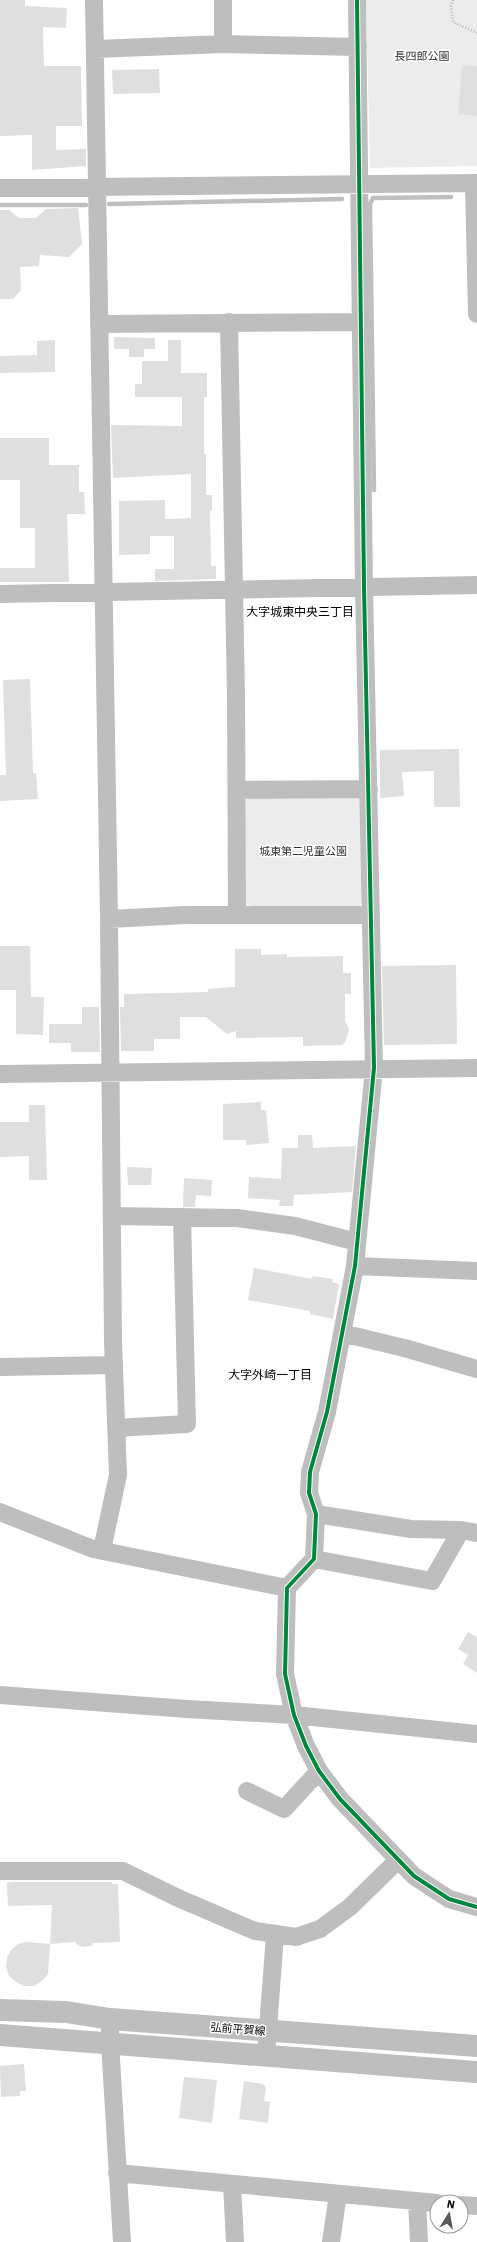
<svg xmlns="http://www.w3.org/2000/svg" width="477" height="2242" viewBox="0 0 477 2242" font-family="'IBM Plex Sans','Noto Sans JP',sans-serif">
<style>
.green{fill:#ececec}
.lines{fill:none;stroke-linecap:round;stroke-linejoin:round}
.stream{stroke:#bfbfbf;stroke-width:4.5}
.building{fill:#dfdfdf}
.path{stroke:#b9b9b9;stroke-width:2.5;stroke-dasharray:1 2;stroke-linecap:butt}
.minor{stroke:#bebebe;stroke-width:18}
.major{stroke:#bebebe;stroke-width:22}
.cycleway-casing{stroke:#fff;stroke-width:6}
.cycleway{stroke:#00873e;stroke-width:4}
.labels{text-anchor:middle;dominant-baseline:central;stroke-width:3;stroke-linejoin:round;paint-order:stroke}
.park-label{font-size:11px;fill:#333;stroke:#fff}
.street-label{font-size:11px;fill:#000;stroke:#fff}
.neighbourhood-label{font-size:12px;fill:#000;stroke:#fff}
</style>
<rect width="100%" height="100%" fill="#fff"/>
<path class="green" d="M366 0H477V166L370 168Z
M354 794 362 800V904L356 908H253L246 903 244 803 250 795Z"/>
<g class="lines">
<path class="stream" d="M109 204 342 199
M0 205H86
M374 490 370 204 373 198 451 197"/>
</g>
<path class="building" d="M0 0H25V6L67 8 66 28 43 27 44 66H81L82 126H56V150L86 149V166L32 170V135L0 136Z
M462 65 477 66V116L458 114Z
M159 69 160 93 113 94 112 70Z
M78 208 82 244 69 257 40 255 39 266 20 267 21 290 13 299H0V210H9L19 218H36L46 209Z
M114 337 155 338V349H144V357H129V349H114Z
M55 340V372L0 373V356L37 355V341Z
M168 340H181V373H207V397H204V454H206V495H212V511H210L211 566H216V579L155 581V569H174V536H150V554L119 555V501L165 500V519L191 518V474L113 478 111 425 182 426V397H135V384H142V361H168Z
M0 438H49V465H79V492H84L85 514H67L69 582H0V568H35V528H20V480H0Z
M30 679 33 773H36L38 799 0 801V775H6L3 680Z
M459 749 460 807H434V771L402 772 404 796 380 798V750Z
M0 946H30L31 997H44L43 1035 16 1034V990H0Z
M235 949H261V955L287 954V957L343 956V973H351V994H345V1020L349 1030 345 1042 342 1045 303 1046V1037L236 1038V1031L227 1034 206 1017H180V1039H154V1051H121L120 1007H124V994L208 992V989L235 987Z
M456 965 457 1044 384 1045 382 966Z
M82 1007H99L100 1052H71V1043H49V1024H82Z
M261 1102V1110H266L269 1143 246 1145V1140H223V1104Z
M29 1105H45L47 1180H29V1156L0 1157V1122H29Z
M298 1135H312L313 1148 356 1146 352 1192 294 1195 293 1206H279L280 1200 248 1198 249 1177 281 1179 282 1148H298Z
M127 1167 152 1168 151 1185H128Z
M184 1178 212 1180 211 1196 196 1195 195 1207H183Z
M254 1268 312 1279 313 1276 333 1279 332 1282 339 1284 333 1319 310 1314V1311L248 1300Z
M468 1632 477 1637V1673L463 1664 468 1655 458 1649Z
M11 1882H112V1884H118L120 1942 93 1943 91 1946 84 1947 79 1946 75 1942 50 1944 52 1905 8 1906 7 1883Z
M27 1942 50 1944 48 1974 42 1981 34 1986H24L16 1982 9 1976 6 1967 7 1958 11 1950 18 1944Z
M24 2064 26 2091H20V2096L1 2097 0 2066Z
M184 2077 217 2080 212 2123 179 2118Z
M244 2081 263 2084 266 2088 264 2101 270 2102 268 2123 239 2119Z"/>
<g class="lines">
<path class="path" d="M453 0 451 6 453 22 477 33"/>
<path class="minor" d="M94 0 109 919 113 1341 118 1475 102 1550
M223 0V44
M357 0 364 587 374 1068 355 1266 327 1412 310 1472 309 1493 316 1514 314 1559 287 1588 285 1674 294 1715 306 1746 319 1771 340 1799 414 1876 449 1899 477 1907
M95 49 223 44 358 47
M474 183 477 314
M0 188 477 183
M229 322 236 695 237 915
M99 324 362 322
M0 594 477 585
M237 790 369 789
M109 919 186 915H371
M0 1074 477 1068
M112 1216 237 1218 295 1226 357 1242
M355 1266 477 1271
M342 1333 408 1349 477 1369
M0 1367 114 1365
M116 1428 187 1424 182 1217
M0 1512 93 1549 287 1588
M316 1514 411 1529 461 1530
M314 1559 432 1581 461 1530 477 1533
M0 1695 187 1709 294 1715 477 1734
M247 1791 284 1809 319 1771
M0 1871H123L178 1898 255 1931 296 1937 320 1929 350 1907 397 1861
M110 2019V2043L122 2242
M266 2055 275 1935
M117 2173 437 2203
M232 2184 235 2242
M417 2201 419 2242
M461 2205 477 2206
M331 2242 338 2194"/>
<path class="major" d="M0 2010 66 2012 110 2019 477 2046
M0 2035 477 2072"/>
<defs>
<path id="cycleway" d="M357 0 364 587 374 1068 355 1266 327 1412 310 1472 309 1493 316 1514 314 1559 287 1588 285 1674 294 1715 306 1746 319 1771 340 1799 414 1876 449 1899 477 1907"/>
</defs>
<use href="#cycleway" class="cycleway-casing"/>
<use href="#cycleway" class="cycleway"/>
</g>
<g class="labels">
<g class="park-label">
<text x="422" y="56">長四郎公園</text>
<text x="303" y="851">城東第二児童公園</text>
</g>
<g class="street-label">
<text transform="translate(238 2029) rotate(4)">弘前平賀線</text>
</g>
<g class="neighbourhood-label">
<text x="300" y="611">大字城東中央三丁目</text>
<text x="270" y="1374">大字外崎一丁目</text>
</g>
</g>
<g transform="translate(449 2214) rotate(11)"><circle r="19" fill="#ffffff" stroke="#999999"/>
<path d="M0-3L7 15L0 10L-7 15Z" fill="#595959"/>
<text y="-6" font-size="11" font-weight="bold" text-anchor="middle" fill="#000000">N</text>
</g>
</svg>
